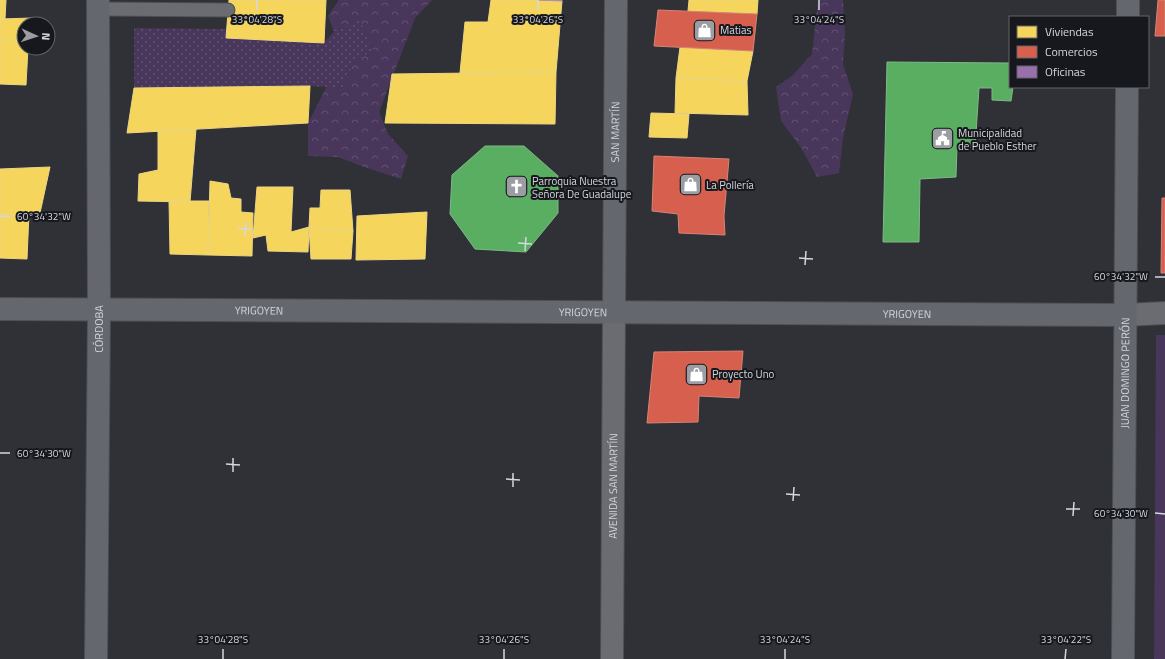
<svg xmlns="http://www.w3.org/2000/svg" width="1165" height="659" viewBox="0 0 1165 659" font-family="'Titillium Web',sans-serif">
<style>
.grass{fill:url(#grass-dots)}
.forest{fill:url(#forest-crowns)}
.park{fill:#48365b}
.homes{fill:#f6d55c;stroke:#ecd683}
.shops{fill:#d6604d;stroke:#d58478}
.offices{fill:#9970ab;stroke:#ab8fba}
.public{fill:#5aae61;stroke:#7fba86}
.lines{fill:none;stroke-linecap:round;stroke-linejoin:round}
.lane-casing{stroke:#4d4f54;stroke-width:15}
.street-casing{stroke:#4d4f54;stroke-width:24}
.secondary-casing{stroke:#4d4f54;stroke-width:24}
.lane{stroke:#6b6c71;stroke-width:13}
.street{stroke:#6b6c71;stroke-width:22}
.secondary{stroke:#64686e;stroke-width:22}
.ticks{fill:none;stroke:#d4d7de;stroke-width:1.5}
.labels{text-anchor:middle;dominant-baseline:central;stroke-width:4;stroke-linejoin:round;paint-order:stroke}
.poi-label{font-size:11px;fill:#d4d7de;stroke:#16181d;text-anchor:start}
.street-label{font-size:11px;fill:#d4d7de;stroke:#16181d}
.ticks-label{font-size:10px;text-anchor:middle;fill:#d4d7de;stroke:#16181d;stroke-width:4;stroke-linejoin:round;paint-order:stroke}
</style>
<defs>
<pattern id="grass-dots" width="8" height="8" patternUnits="userSpaceOnUse"><rect width="8" height="8" fill="#48365b"/><path d="M2 2h.1M6 6h.1" fill="none" stroke="#625272" stroke-width="1.8" stroke-linecap="round"/></pattern>
<pattern id="forest-crowns" width="20" height="18" patternUnits="userSpaceOnUse"><rect width="20" height="18" fill="#48365b"/><path d="M2 6a3 3 0 1 1 6 0M12 15a3 3 0 1 1 6 0" fill="none" stroke="#625272"/></pattern>
</defs>
<rect width="100%" height="100%" fill="#303136"/>
<path class="grass" d="M360 19 373 50 353 64 343 88 310 86 134 88V28L226 29V38L323 43 334 32Z"/>
<path class="forest" d="M339 0H432L415 18 379 112 388 134 408 156 401 179 364 167 338 157 308 156V123L327 86 343 88 353 64 373 50 360 20 334 32 328 16Z
M818 0H843L845 33 843 64 853 94 843 138 839 173 817 177 802 149 781 121 776 87 793 75 812 54Z"/>
<path class="park" d="M1156 335H1165V659H1154Z"/>
<path class="homes" d="M0 0H6L5 19H0Z
M229 0H326L324 43 226 38Z
M491 0H539L562 1 556 72 460 73 465 22H488Z
M689 0H758L757 14 688 11Z
M32 18 31 24H24V43L0 40V19Z
M0 40 24 43V48H28L26 85 0 84Z
M680 47 753 51 747 81 676 78Z
M556 72 555 124 385 123 392 74Z
M676 78 747 81 748 115 675 113Z
M310 86 308 123 127 133 134 88Z
M651 113 689 114 687 138 649 137Z
M196 129 190 202 138 201 139 174 158 170V131Z
M50 167 40 213 0 215V169Z
M210 181 228 184 231 198 241 199V212L253 213 252 256 208 255Z
M257 187H293L291 232 309 227 308 252 268 251 266 235 253 238Z
M321 190H350L353 231 309 227 310 208H320Z
M169 201H209L208 255 170 254Z
M427 212 425 259 356 260 357 216Z
M29 214 27 259 0 258V215Z
M309 227 353 231 351 259H311Z"/>
<path class="shops" d="M1158 0H1165V36H1155Z
M658 10 757 14 753 51 654 46Z
M654 156 729 159 724 216 725 235 679 233 678 214 652 211Z
M1162 198H1165V273H1161Z
M743 351 739 398 699 396 698 422 647 423 654 352Z"/>
<path class="offices" d="M539 0H562V1Z"/>
<path class="public" d="M887 62 1010 63V87H1013L1011 101 992 100V88H979L975 148 957 146 956 177 920 179 919 242H883Z
M485 146H524L558 176V213L526 252 475 249 450 214 452 175Z"/>
<g class="lines">
<defs>
<path id="lane" d="M98 9 228 10"/>
<g id="street">
<path d="M1125 315 1165 313"/>
<path id="s1" d="M612 659 614 312"/>
</g>
<g id="secondary">
<path d="M1128 17V0"/>
<path id="s2" d="M0 309 1125 315"/>
<path id="s3" d="M614 312 616 0"/>
<path id="s4" d="M96 659 99 311 98 0"/>
<path id="s5" d="M1123 659 1127 87"/>
</g>
</defs>
<use href="#lane" class="lane-casing"/>
<use href="#street" class="street-casing"/>
<use href="#secondary" class="secondary-casing"/>
<use href="#lane" class="lane"/>
<use href="#street" class="street"/>
<use href="#secondary" class="secondary"/>
</g>
<path class="ticks" d="M257 10V0M538 10V0M819 10V0M0 216 10 217M238 229H252M245 236 246 222M518 243 532 244M525 251 526 237M799 258 813 259M805 265 806 251M1155 277H1165M0 453H10M226 464 240 465M233 472V458M506 479 520 480M513 487V473M786 494 800 495M793 501 794 487M1066 509H1080M1155 513 1165 514M1073 516 1074 502M223 659V649M504 659V649M785 659V649M1065 659 1066 649"/>
<defs>
<symbol id="shop-square" viewBox="-11 -11 22 22"><rect x="-9" y="-9" width="18" height="18" rx="4" fill="#9b9da3" stroke="#16181d"/><path d="M-5-2.5h2.3a2.7 3.5 0 0 1 5.4 0H5L5.5 6h-11ZM-1.5-2.5h3a1.5 2.3 0 0 0-3 0Z" fill="#fff"/></symbol>
<symbol id="civic-square" viewBox="-11 -11 22 22"><rect x="-9" y="-9" width="18" height="18" rx="4" fill="#9b9da3" stroke="#16181d"/><path d="M-.6-6.5H3V-4.5H.6V-3L4-1V1h2V6H-6V1h2V-1L-.6-3ZM-1.2 2.5V6h2.4V2.5Z" fill="#fff"/></symbol>
<symbol id="church-square" viewBox="-11 -11 22 22"><rect x="-9" y="-9" width="18" height="18" rx="4" fill="#9b9da3" stroke="#16181d"/><path d="M-1.2-6h2.4v3.5h3.3v2.4h-3.3V6h-2.4V-.1h-3.3v-2.4h3.3Z" fill="#fff"/></symbol>
</defs>
<g fill-rule="evenodd">
<use href="#shop-square" x="692" y="18" width="25" height="25"/>
<use href="#civic-square" x="930" y="126" width="25" height="25"/>
<use href="#shop-square" x="678" y="172" width="25" height="25"/>
<use href="#church-square" x="504" y="174" width="25" height="25"/>
<use href="#shop-square" x="684" y="362" width="25" height="25"/>
</g>
<g class="labels">
<g class="poi-label">
<text x="720" y="30">Matias</text>
<text x="958" y="133">Municipalidad<tspan x="958" dy="13">de Pueblo Esther</tspan></text>
<text x="532" y="181">Parroquia Nuestra<tspan x="532" dy="13">Señora De Guadalupe</tspan></text>
<text x="706" y="185">La Pollería</text>
<text x="712" y="374">Proyecto Uno</text>
</g>
<g class="street-label">
<text stroke="none"><textPath href="#s3" startOffset="180">SAN MARTÍN</textPath></text>
<text stroke="none"><textPath href="#s2" startOffset="259">YRIGOYEN</textPath></text>
<text stroke="none"><textPath href="#s2" startOffset="583">YRIGOYEN</textPath></text>
<text stroke="none"><textPath href="#s2" startOffset="907">YRIGOYEN</textPath></text>
<text stroke="none"><textPath href="#s4" startOffset="330">CÓRDOBA</textPath></text>
<text stroke="none"><textPath href="#s5" startOffset="286">JUAN DOMINGO PERÓN</textPath></text>
<text stroke="none"><textPath href="#s1" startOffset="173">AVENIDA SAN MARTÍN</textPath></text>
</g>
</g>
<g class="ticks-label">
<text x="257" y="23">33°04'28"S</text>
<text x="538" y="23">33°04'26"S</text>
<text x="819" y="23">33°04'24"S</text>
<text x="44" y="220">60°34'32"W</text>
<text x="1121" y="280">60°34'32"W</text>
<text x="44" y="457">60°34'30"W</text>
<text x="1121" y="517">60°34'30"W</text>
<text x="223" y="643">33°04'28"S</text>
<text x="504" y="643">33°04'26"S</text>
<text x="785" y="643">33°04'24"S</text>
<text x="1066" y="643">33°04'22"S</text>
</g>
<rect x="1009" y="16" width="140" height="72" fill="#16181d" stroke="#62646a"/>
<rect x="1017" y="26" width="20" height="12" fill="#f6d55c" stroke="#62646a"/>
<text x="1045" y="36" font-size="12" fill="#d4d7de">Viviendas</text>
<rect x="1017" y="46" width="20" height="12" fill="#d6604d" stroke="#62646a"/>
<text x="1045" y="56" font-size="12" fill="#d4d7de">Comercios</text>
<rect x="1017" y="66" width="20" height="12" fill="#9970ab" stroke="#62646a"/>
<text x="1045" y="76" font-size="12" fill="#d4d7de">Oficinas</text>
<g transform="translate(36 36) rotate(93)"><circle r="19" fill="#16181d" stroke="#62646a"/>
<path d="M0-3L7 15L0 10L-7 15Z" fill="#9b9da3"/>
<text y="-6" font-size="11" font-weight="bold" text-anchor="middle" fill="#d4d7de">N</text>
</g>
</svg>
